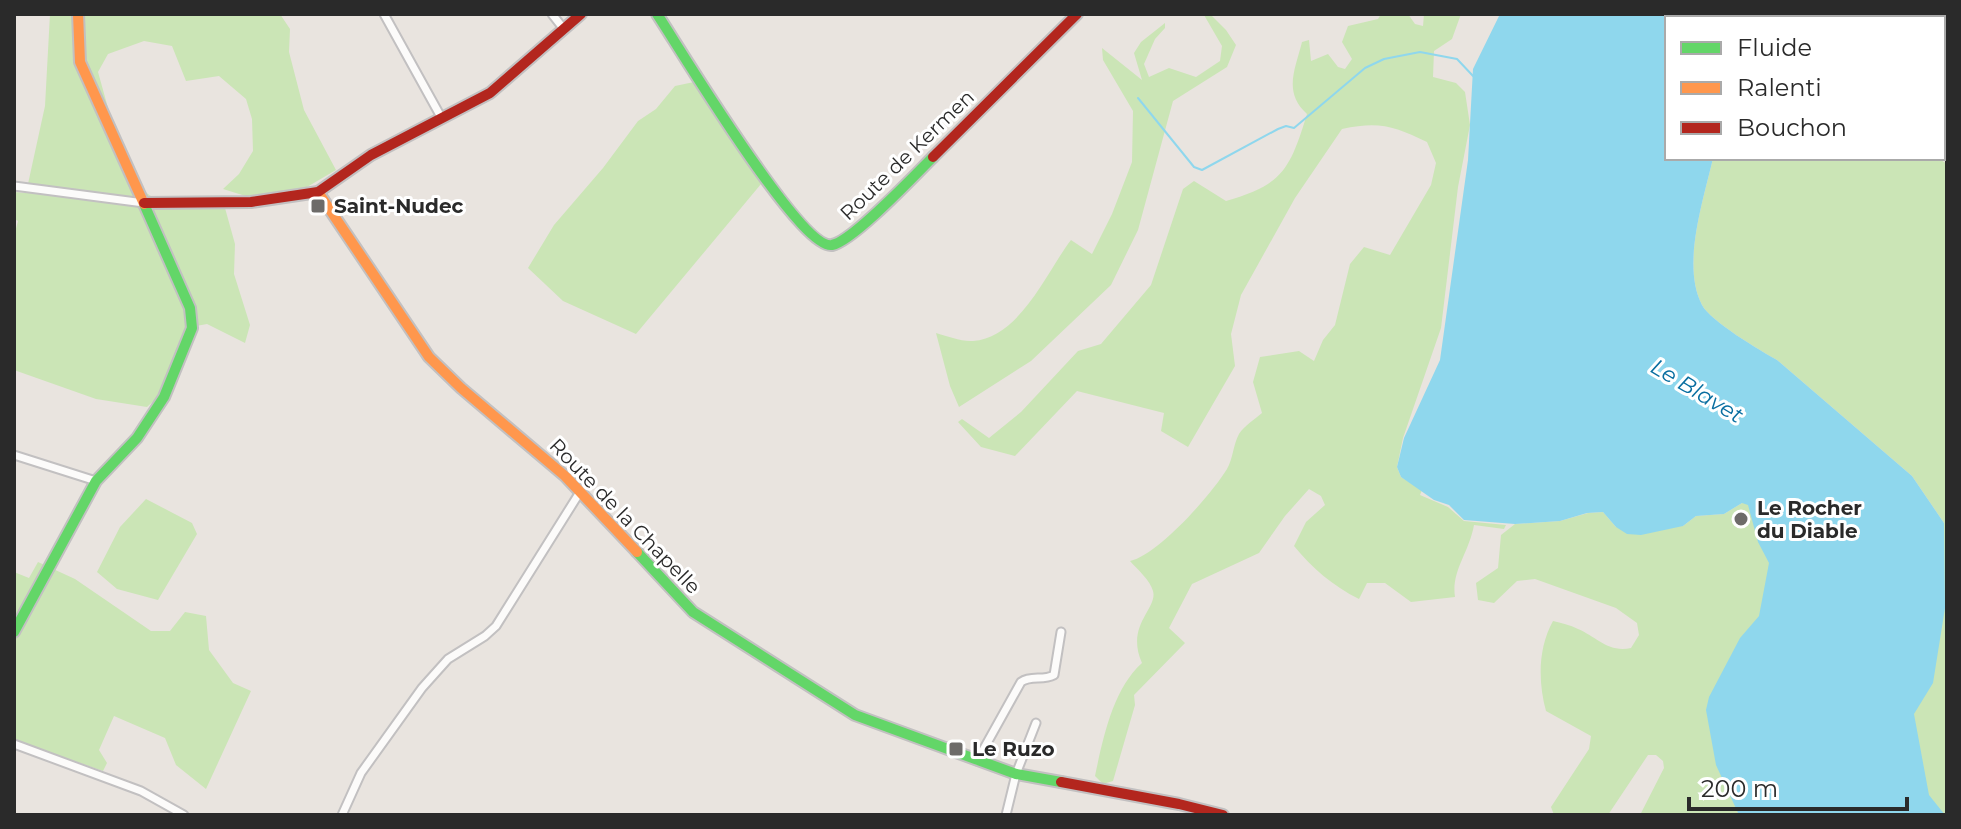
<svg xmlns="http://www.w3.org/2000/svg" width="1961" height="829" viewBox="0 0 1961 829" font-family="Montserrat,sans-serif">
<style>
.green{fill:#cbe5b6}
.water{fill:#8fd7ed}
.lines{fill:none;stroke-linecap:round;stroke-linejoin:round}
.stream{stroke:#8fd7ed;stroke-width:2}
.street-casing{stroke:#c2c0c1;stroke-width:11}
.fast-casing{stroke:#c2c0c1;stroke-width:14}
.slow-casing{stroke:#c2c0c1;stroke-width:14}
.jam-casing{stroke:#c2c0c1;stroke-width:14}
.street{stroke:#fcfbfa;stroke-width:7}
.fast{stroke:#63d668;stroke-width:10}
.slow{stroke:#ff974d;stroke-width:10}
.jam{stroke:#b3261e;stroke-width:10}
.poi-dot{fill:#6d6b69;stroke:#fff;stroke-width:3}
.labels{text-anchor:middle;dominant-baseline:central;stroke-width:6;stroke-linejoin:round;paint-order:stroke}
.street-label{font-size:20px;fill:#2a2a2a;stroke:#fff}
.poi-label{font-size:20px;font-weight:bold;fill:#2a2a2a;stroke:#fff;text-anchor:start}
.water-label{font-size:22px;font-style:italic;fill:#086ea0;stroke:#fff}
</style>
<rect width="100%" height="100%" fill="#e9e4df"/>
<path class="green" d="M50 14H280L290 29 289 52 304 110 336 170 307 187 252 198 223 189 239 174 253 151 252 119 246 99 219 76 186 81 172 46 144 41 108 54 98 72 110 115 141 189 169 209 225 208 235 244 234 274 250 325 245 343 207 324 185 328 160 395 147 407 96 399 14 370V236L18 221 14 219V192L26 193 45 106Z
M1210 14 1226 30 1236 45 1227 67 1173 101 1138 230 1111 285 1031 361 959 407 950 386 936 333C947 336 962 342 973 341 1020 338 1047 271 1071 240L1092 254 1112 214 1132 162 1133 111 1103 60 1102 48 1142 80 1134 53 1141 42 1165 23V28L1155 39 1144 64 1149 77 1169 68 1196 77 1220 61 1222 46 1204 15Z
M1381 14H1408L1415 24 1423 26 1424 14H1461L1452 39 1434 51 1433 77 1456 83 1465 92 1470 125 1458 187 1441 328 1403 438 1397 467 1401 477 1422 490 1420 495 1448 507 1464 521 1506 525 1504 529 1474 525C1469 553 1451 571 1455 597L1411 602 1385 583H1367L1359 599C1333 586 1312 568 1294 546L1306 522 1325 505 1321 496 1309 489 1285 516 1259 553 1192 584 1169 628 1185 643 1134 695 1135 705 1113 781 1103 784 1095 776C1103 738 1113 689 1142 663 1125 625 1158 609 1153 591 1150 580 1137 569 1130 561 1158 555 1211 495 1227 469 1233 459 1233 445 1239 434 1244 426 1255 419 1262 413L1253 382 1260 357 1299 351 1314 361 1323 340 1335 325 1350 264 1364 247 1390 255 1431 185 1436 163 1427 142C1394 126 1379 121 1342 129L1295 198 1241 295 1231 334 1235 366 1188 447 1161 431 1164 413 1077 391 1015 456 981 447 958 422 962 419 989 438 1021 412 1078 351 1101 344 1151 285 1183 189 1194 181 1226 201C1283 185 1290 169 1307 114 1283 92 1295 70 1302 42L1309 40 1311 61 1328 54 1338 67 1345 69 1352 59 1342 42 1348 26 1378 19Z
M694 82 761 184 636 334 563 301 528 268 554 225 603 168 638 121 656 109 675 86Z
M1713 158H1938L1947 164V815H1909L1911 724 1944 523 1912 476 1777 360C1761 351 1710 321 1702 305 1681 265 1704 199 1713 158Z
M146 499 192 523 197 534 158 600 117 589 97 572 120 527Z
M1743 500 1781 522 1795 815H1640L1664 768 1663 761 1656 755H1648L1608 815H1554L1551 807 1589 749 1591 736 1546 711C1538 682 1538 648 1553 621 1561 623 1570 625 1578 629 1597 637 1608 653 1631 648L1639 635 1637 623 1616 608 1535 579 1517 581 1494 603 1478 600 1476 583 1498 568 1501 535 1515 524 1560 521 1588 513 1603 512 1616 527 1683 526 1696 516 1724 514 1742 503Z
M38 562 75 579 151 631H170L185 612 206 616 209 650 233 683 251 691 206 789 176 765 165 738 114 716 99 750 107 763 103 771 14 740V572L29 578Z"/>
<path class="water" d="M1500 14H1784L1781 18H1667V158H1713C1704 199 1681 265 1702 305 1710 321 1761 351 1777 360L1912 476 1944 523 1945 608 1933 683 1914 714 1929 795 1945 815H1739L1716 765 1706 710 1709 697 1740 638 1759 616 1769 563 1758 542 1748 505 1742 503 1724 514 1696 516 1683 526 1641 535 1627 534 1616 527 1603 512 1587 513 1560 521 1515 524 1464 520 1449 505 1434 500 1401 477 1397 467 1404 438 1440 360 1468 160 1473 69Z"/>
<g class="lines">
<path class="stream" d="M1138 98 1194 167 1202 170 1278 129 1286 126 1294 128 1365 68 1384 59 1420 52 1457 59 1474 77"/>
<defs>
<path id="street" d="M384 14 441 117
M552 14 563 28
M14 186 144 203
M14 455 96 481
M14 744 141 791 184 815
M977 761 1021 682C1031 675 1043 681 1054 675L1061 632
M342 815 361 773 422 688 448 659 485 636 496 626 580 492
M1006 815 1016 774 1036 723"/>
<path id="fast" d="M657 14C679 47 800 250 832 245 853 241 915 175 933 157
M637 552 693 612 855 715 1016 774 1061 782
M14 632 96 481 137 438 164 397 192 328 190 308 144 204"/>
<path id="slow" d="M78 14 80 62 144 204
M318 192 429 357 461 388 565 476 637 552"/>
<path id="jam" d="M933 157 1077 14
M144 203 251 202 318 192 371 155 490 93 581 14
M1061 782 1179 804 1223 815"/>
</defs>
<use href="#street" class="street-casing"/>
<use href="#fast" class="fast-casing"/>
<use href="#slow" class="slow-casing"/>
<use href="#jam" class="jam-casing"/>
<use href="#street" class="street"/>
<use href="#fast" class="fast"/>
<use href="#slow" class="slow"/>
<use href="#jam" class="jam"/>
</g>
<g class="poi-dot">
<rect x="310" y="198" width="16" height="16" rx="4"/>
<circle cx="1741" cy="519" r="8"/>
<rect x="948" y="741" width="16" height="16" rx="4"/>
</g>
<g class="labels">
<g class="street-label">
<text transform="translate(907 155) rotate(-44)">Route de Kermen</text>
<text transform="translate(625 516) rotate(46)">Route de la Chapelle</text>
</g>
<g class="poi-label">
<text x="334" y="206">Saint-Nudec</text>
<text x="1757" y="508">Le Rocher<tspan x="1757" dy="23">du Diable</tspan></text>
<text x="972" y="749">Le Ruzo</text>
</g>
<g class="water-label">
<text transform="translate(1697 391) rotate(31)">Le Blavet</text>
</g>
</g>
<rect width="1961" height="829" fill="none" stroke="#2a2a2a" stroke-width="32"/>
<rect x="1665" y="16" width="280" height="144" fill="#ffffff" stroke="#aaaaaa" stroke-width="2"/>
<rect x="1681" y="42" width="40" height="12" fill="#63d668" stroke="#aaaaaa" stroke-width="2"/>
<text x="1737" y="56" font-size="24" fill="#2a2a2a">Fluide</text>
<rect x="1681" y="82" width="40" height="12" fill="#ff974d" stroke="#aaaaaa" stroke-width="2"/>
<text x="1737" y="96" font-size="24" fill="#2a2a2a">Ralenti</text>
<rect x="1681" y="122" width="40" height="12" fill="#b3261e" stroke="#aaaaaa" stroke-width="2"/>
<text x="1737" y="136" font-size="24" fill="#2a2a2a">Bouchon</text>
<path d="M1689 797v12h218v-12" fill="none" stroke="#2a2a2a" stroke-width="4"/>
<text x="1701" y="797" font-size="24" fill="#2a2a2a" stroke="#ffffff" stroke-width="6" paint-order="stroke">200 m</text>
</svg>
